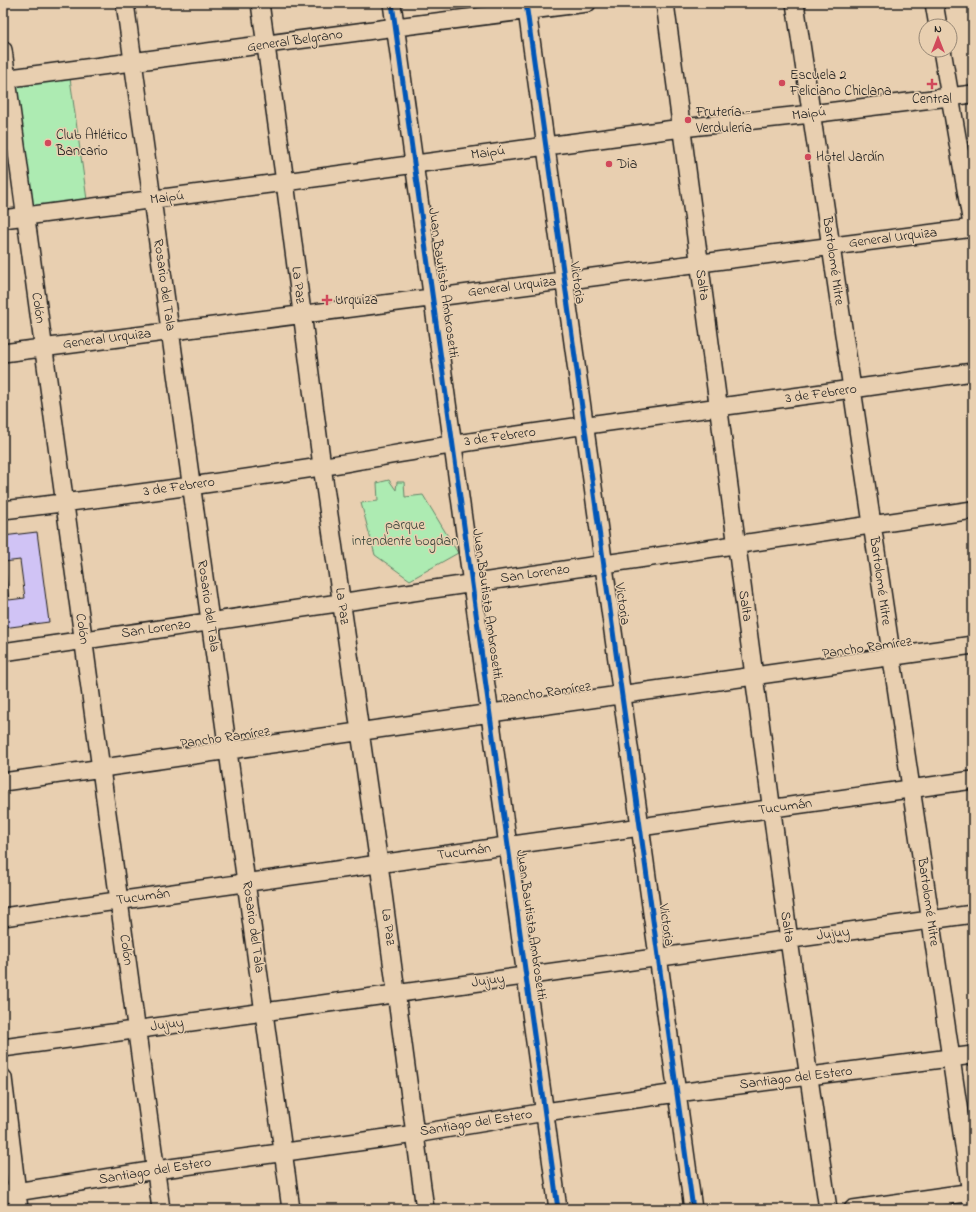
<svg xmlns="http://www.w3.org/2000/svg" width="976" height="1212" viewBox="0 0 976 1212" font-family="'Indie Flower',sans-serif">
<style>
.green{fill:#adebb2;stroke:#648467}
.building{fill:#d0c3f5;stroke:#1c1c1c;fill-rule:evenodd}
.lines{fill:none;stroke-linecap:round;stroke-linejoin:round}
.minor-casing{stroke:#1c1c1c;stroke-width:20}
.minor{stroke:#e8cfb0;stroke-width:17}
.cycleway-casing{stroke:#e8cfb0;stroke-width:8}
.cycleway{stroke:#0057b8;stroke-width:5}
.poi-dot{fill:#d1495b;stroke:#e8cfb0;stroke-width:1.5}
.labels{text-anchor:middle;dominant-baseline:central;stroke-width:3;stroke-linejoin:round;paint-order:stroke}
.street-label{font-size:14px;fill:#1c1c1c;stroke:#e8cfb0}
.poi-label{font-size:14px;fill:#1c1c1c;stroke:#e8cfb0;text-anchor:start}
.park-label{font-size:14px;fill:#39453a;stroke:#e8cfb0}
</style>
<rect width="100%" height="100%" fill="#e8cfb0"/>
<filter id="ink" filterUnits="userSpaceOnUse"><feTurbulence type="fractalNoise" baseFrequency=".025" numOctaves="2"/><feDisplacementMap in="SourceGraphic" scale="8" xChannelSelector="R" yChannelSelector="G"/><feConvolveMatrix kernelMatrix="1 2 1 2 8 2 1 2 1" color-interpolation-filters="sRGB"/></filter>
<g filter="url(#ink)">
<path class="green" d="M69 71 88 207 26 215 8 79Z
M389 480 396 490 397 482H404L405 497 423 495 458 553 410 580 375 555 361 503 378 501 377 483Z"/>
<path class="building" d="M37 532 49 622 3 628V536ZM20 560 25 598 9 600 4 562Z"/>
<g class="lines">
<defs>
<path id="minor" d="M125 3 291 1209
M260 3 285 182 322 466 379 864 425 1209
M392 3 558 1209
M526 3 693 1209
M665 3 789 940 828 1209
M795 3 973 1207
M934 3 938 26
M3 50 161 1209
M942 50 973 230
M3 79 396 27 587 3
M3 219 285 182 546 146 682 128 811 114 973 94
M3 353 973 228
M3 510C109 498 215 483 320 467 366 460 411 451 456 444 628 418 801 397 973 372
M3 652 973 510
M3 782 973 645
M3 917 973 780
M3 1048 973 914
M3 1078 19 1209
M3 1194 156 1170 415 1134 545 1112 677 1093 973 1055
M853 1209 973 1192"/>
</defs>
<use href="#minor" class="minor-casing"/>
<use href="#minor" class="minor"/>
<defs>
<path id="cycleway" d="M392 3 558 1209
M526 3 693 1209"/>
</defs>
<use href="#cycleway" class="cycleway-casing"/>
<use href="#cycleway" class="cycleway"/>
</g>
</g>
<g class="poi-dot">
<circle cx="782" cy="83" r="4"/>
<path d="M930 78h4v4h4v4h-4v4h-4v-4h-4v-4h4z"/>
<circle cx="688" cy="120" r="4"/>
<circle cx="48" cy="143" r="4"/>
<circle cx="808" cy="157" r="4"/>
<circle cx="609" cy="164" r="4"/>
<path d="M325 294h4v4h4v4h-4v4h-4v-4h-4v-4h4z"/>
</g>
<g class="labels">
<g class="street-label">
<text transform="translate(295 41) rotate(-8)">General Belgrano</text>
<text transform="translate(809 114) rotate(-7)">Maipú</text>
<text transform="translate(488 153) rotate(-8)">Maipú</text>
<text transform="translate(167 198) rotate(-7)">Maipú</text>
<text transform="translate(893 238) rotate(-7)">General Urquiza</text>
<text transform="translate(833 261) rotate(82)">Bartolomé Mitre</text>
<text transform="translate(443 283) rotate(82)">Juan Bautista Ambrosetti</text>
<text transform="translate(577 283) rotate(82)">Victoria</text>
<text transform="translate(164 285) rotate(82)">Rosario del Tala</text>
<text transform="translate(298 285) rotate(83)">La Paz</text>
<text transform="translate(702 285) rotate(82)">Salta</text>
<text transform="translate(512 287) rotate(-7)">General Urquiza</text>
<text transform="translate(38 308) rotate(82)">Colón</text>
<text transform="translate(107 339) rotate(-7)">General Urquiza</text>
<text transform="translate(821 394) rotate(-8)">3 de Febrero</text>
<text transform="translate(500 437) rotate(-8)">3 de Febrero</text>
<text transform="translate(179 487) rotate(-8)">3 de Febrero</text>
<text transform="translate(535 574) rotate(-8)">San Lorenzo</text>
<text transform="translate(880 581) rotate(82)">Bartolomé Mitre</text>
<text transform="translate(487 604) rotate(82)">Juan Bautista Ambrosetti</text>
<text transform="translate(622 604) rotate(82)">Victoria</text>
<text transform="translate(208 606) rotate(82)">Rosario del Tala</text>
<text transform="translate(342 606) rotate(82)">La Paz</text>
<text transform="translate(745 606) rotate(82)">Salta</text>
<text transform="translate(82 629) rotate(82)">Colón</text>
<text transform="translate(156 629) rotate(-8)">San Lorenzo</text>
<text transform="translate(867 648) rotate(-8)">Pancho Ramírez</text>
<text transform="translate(546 693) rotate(-8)">Pancho Ramírez</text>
<text transform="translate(225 738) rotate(-8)">Pancho Ramírez</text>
<text transform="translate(785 807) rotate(-8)">Tucumán</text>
<text transform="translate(464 852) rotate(-8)">Tucumán</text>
<text transform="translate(143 897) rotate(-8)">Tucumán</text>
<text transform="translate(928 902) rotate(82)">Bartolomé Mitre</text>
<text transform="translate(531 925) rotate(82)">Juan Bautista Ambrosetti</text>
<text transform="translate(666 925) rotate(82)">Victoria</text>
<text transform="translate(253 927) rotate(82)">Rosario del Tala</text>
<text transform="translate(388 927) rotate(82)">La Paz</text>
<text transform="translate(787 927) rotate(82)">Salta</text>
<text transform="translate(833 934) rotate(-8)">Jujuy</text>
<text transform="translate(126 950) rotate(82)">Colón</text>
<text transform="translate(488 981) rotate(-8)">Jujuy</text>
<text transform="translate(167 1025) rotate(-8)">Jujuy</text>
<text transform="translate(796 1078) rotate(-7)">Santiago del Estero</text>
<text transform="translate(476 1123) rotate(-9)">Santiago del Estero</text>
<text transform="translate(155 1171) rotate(-9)">Santiago del Estero</text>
</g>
<g class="poi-label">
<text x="790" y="75">Escuela 2<tspan x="790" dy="16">Feliciano Chiclana</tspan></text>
<text x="932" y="99" text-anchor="middle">Central</text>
<text x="696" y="112">Frutería -<tspan x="696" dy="16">Verdulería</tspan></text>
<text x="56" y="135">Club Atlético<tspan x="56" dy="16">Bancario</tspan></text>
<text x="816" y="157">Hotel Jardín</text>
<text x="617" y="164">Dia</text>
<text x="335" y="300">Urquiza</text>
</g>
<g class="park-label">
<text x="405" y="525">parque<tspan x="405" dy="16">intendente bogdan</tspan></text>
</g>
</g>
<rect width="976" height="1212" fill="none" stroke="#e8cfb0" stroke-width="16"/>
<rect x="8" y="8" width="960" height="1196" fill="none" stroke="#1c1c1c" stroke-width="1.5" filter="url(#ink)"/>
<g transform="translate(938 38)"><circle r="19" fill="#e8cfb0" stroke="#968775"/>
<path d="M0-3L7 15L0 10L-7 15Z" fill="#d1495b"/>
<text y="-6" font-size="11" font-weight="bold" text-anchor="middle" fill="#1c1c1c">N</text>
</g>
</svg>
